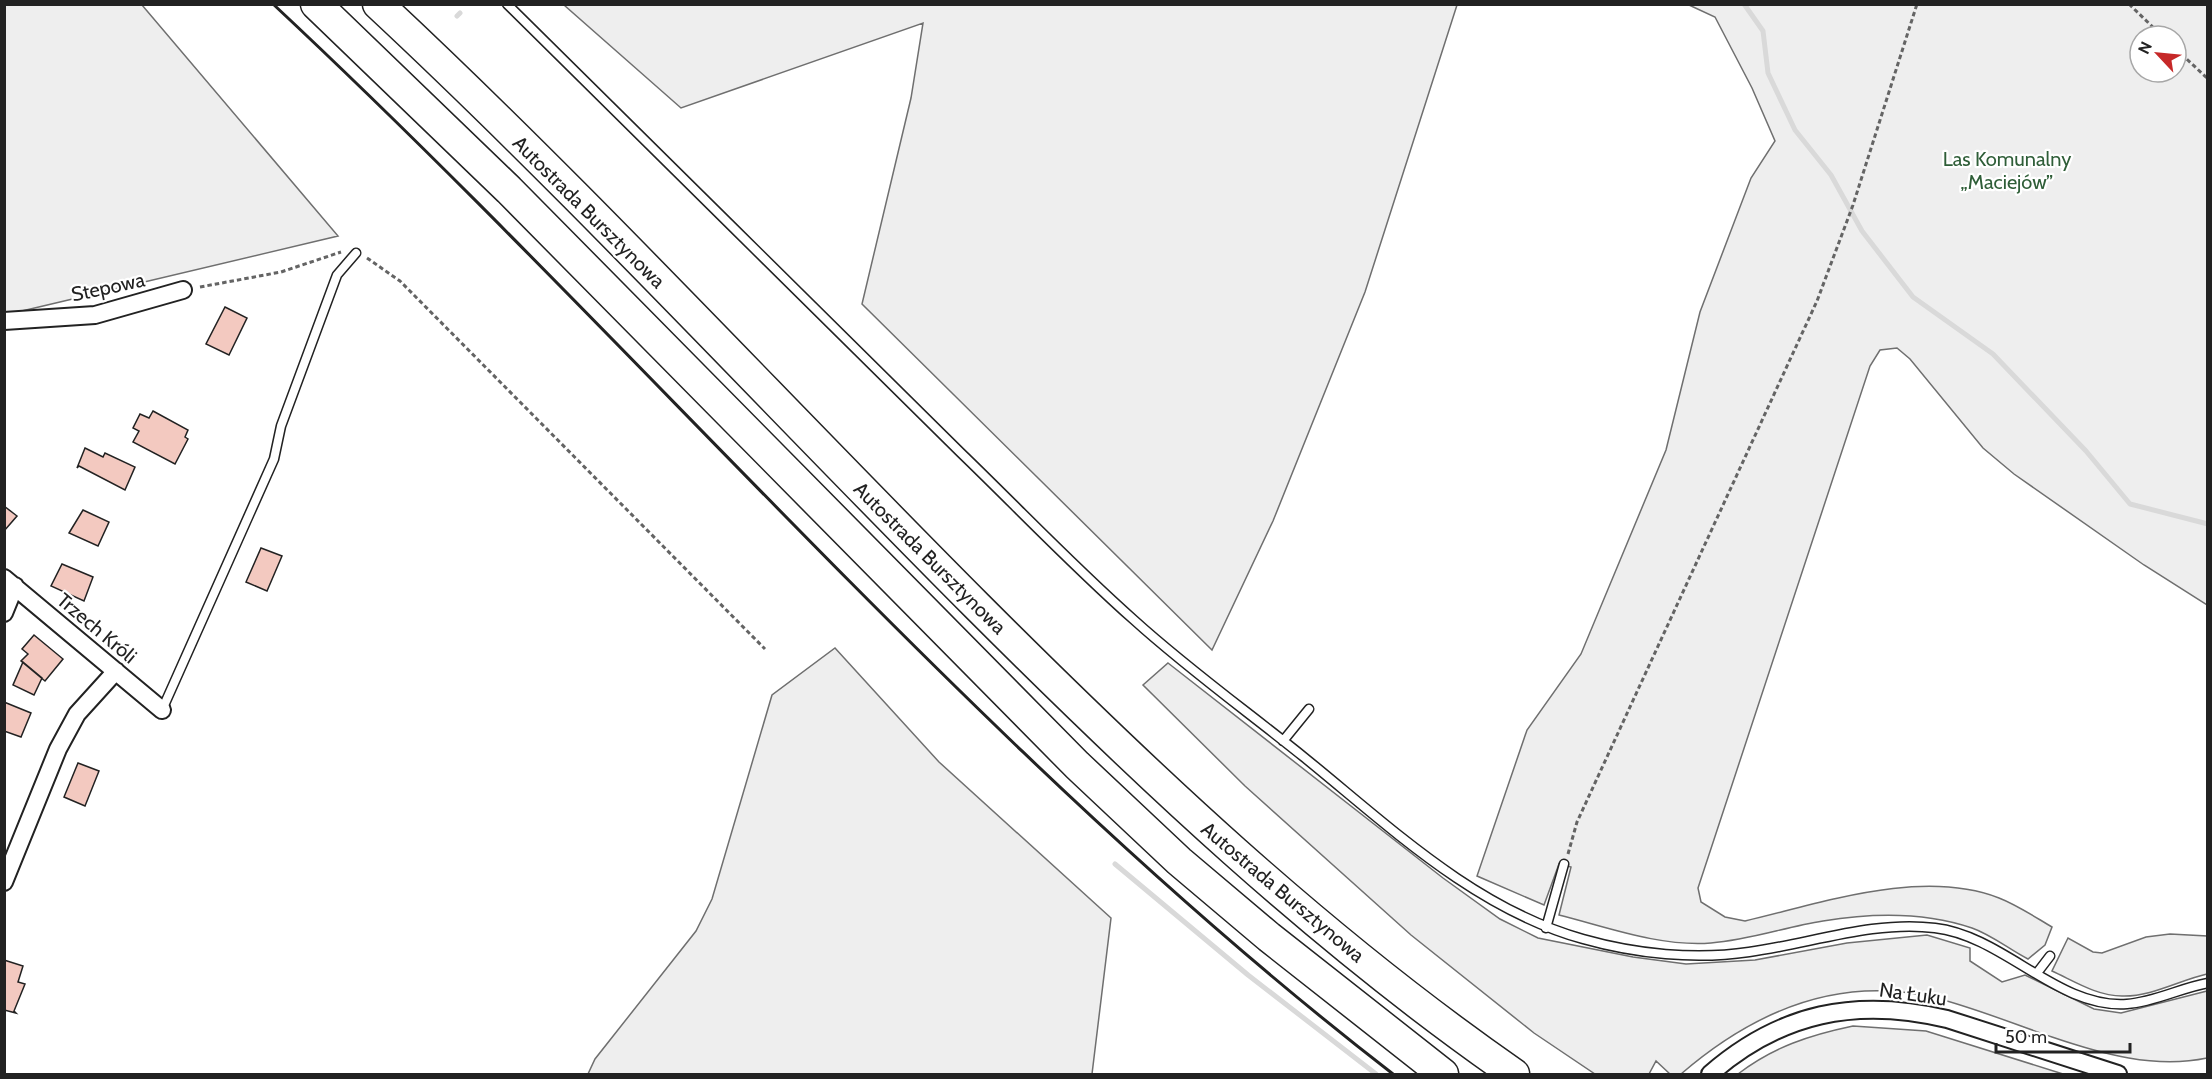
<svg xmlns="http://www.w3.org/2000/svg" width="2212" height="1079" viewBox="0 0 2212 1079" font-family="Cabin,sans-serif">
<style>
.green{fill:#eee;stroke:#6f6f6f;stroke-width:1.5;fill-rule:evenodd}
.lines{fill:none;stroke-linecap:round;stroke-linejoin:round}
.stream{stroke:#d9d9d9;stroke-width:5}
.building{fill:#f3c9c0;stroke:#222;stroke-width:1.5}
.service-casing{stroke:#222;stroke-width:11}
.minor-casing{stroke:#222;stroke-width:20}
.motorway-casing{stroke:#222;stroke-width:33}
.path{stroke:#646464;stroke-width:3;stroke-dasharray:4.5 3;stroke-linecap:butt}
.service{stroke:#fff;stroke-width:8}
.minor{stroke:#fff;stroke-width:16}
.motorway{stroke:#fff;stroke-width:30}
.wall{stroke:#222;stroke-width:3}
.labels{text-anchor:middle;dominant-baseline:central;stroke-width:4.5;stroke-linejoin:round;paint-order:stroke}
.park-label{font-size:20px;fill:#2f5e38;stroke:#fff}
.street-label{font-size:20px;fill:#222;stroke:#fff}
</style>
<rect width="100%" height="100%" fill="#fff"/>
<path class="green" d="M4 5H142L338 236 5 315Z
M564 5H1457L1365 292 1273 521 1212 650 862 304 911 98 923 23 681 108Z
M1689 5H2207V605L2144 565 2014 474 1983 448 1910 359 1897 348 1880 350 1870 366 1698 888 1701 902 1725 917 1745 921C1822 903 1922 868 1999 898 2017 905 2035 917 2052 927L2045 945 2028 959C2010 950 1992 935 1972 928 1925 912 1871 913 1823 921 1785 927 1750 940 1711 943 1660 947 1607 927 1559 915L1571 867 1559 864 1544 905 1477 876 1527 730 1581 654 1666 450 1700 312 1751 178 1775 141 1752 88 1715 17ZM2140 36H2176V72H2140Z
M835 648 939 762 1111 918 1092 1074H588L595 1059 696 931 712 899 772 695Z
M1168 663 1443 878 1500 919 1538 938 1633 957 1686 964 1755 960 1847 943 1927 935 1970 948V961L2002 982 2025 975 2094 1009 2121 1013 2207 991V1058C2155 1069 2102 1054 2052 1037 2014 1024 1975 1008 1936 998 1838 974 1753 1012 1681 1074H1670L1656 1061 1649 1074H1595L1534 1033 1411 935 1245 786 1143 685Z
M2170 934 2207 936V974C2180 980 2151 997 2122 996 2097 996 2074 981 2052 971L2068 938 2093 952 2102 953 2146 937Z
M1853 1026 1926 1031 2063 1074H1738C1773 1047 1810 1035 1853 1026Z"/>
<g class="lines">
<path class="stream" d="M1744 4 1763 31 1768 73 1795 130 1831 175 1862 231 1913 297 1993 354 2086 451 2130 504 2208 524
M457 16 460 13
M1115 864 1248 975 1376 1074"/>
</g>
<path class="building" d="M225 307 247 318 229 355 206 344Z
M153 411 188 430 185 437 188 439 175 464 133 442 139 431 133 428 140 414 149 418Z
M85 448 103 457 105 453 135 467 125 490 79 466 77 468Z
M4 506 17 516 4 531Z
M83 510 109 522 98 546 69 533Z
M261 548 282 556 267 591 246 582Z
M62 564 93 577 84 601 51 586Z
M34 635 63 659 45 681 21 661 28 654 22 649Z
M23 662 42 678 34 695 13 685Z
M4 702 31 713 21 737 4 731Z
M78 763 99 771 85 806 64 797Z
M4 960 23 966 18 982 25 984 14 1011 16 1013 4 1010Z"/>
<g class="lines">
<defs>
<path id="service" d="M507 4C659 153 809 304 961 453 1018 508 1074 567 1134 620 1188 669 1248 712 1305 758 1390 827 1475 909 1583 939 1636 954 1695 960 1749 952 1809 944 1874 920 1935 928 2004 936 2058 1009 2127 1004 2155 1002 2180 988 2208 983
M162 710 274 459 281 426 337 275 356 253
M1283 741 1309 709
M1546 928 1564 864
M2037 973 2050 956"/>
<path id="minor" d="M4 321 95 315 183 290
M4 578 162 710
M4 613 15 586
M4 882 58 749 77 714 116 671
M1710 1074C1780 1013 1856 997 1947 1019L2118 1074"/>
<path id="motorway" d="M316 4 509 190 1077 765 1179 861 1269 937 1443 1074
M378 4C585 197 777 406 977 606 1145 774 1318 938 1514 1074"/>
</defs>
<use href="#service" class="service-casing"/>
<use href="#minor" class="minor-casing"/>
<use href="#motorway" class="motorway-casing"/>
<path class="path" d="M2129 4 2162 36
M2176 49 2208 79
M367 258 400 281 765 649
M200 287 281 272 341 252
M1568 854 1577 822 1817 301 1853 205 1917 4"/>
<use href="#service" class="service"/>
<use href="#minor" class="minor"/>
<use href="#motorway" class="motorway"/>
<path class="wall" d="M273 4C651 357 984 758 1393 1074"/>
</g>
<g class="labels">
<g class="park-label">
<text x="2007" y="159">Las Komunalny<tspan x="2007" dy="23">„Maciejów”</tspan></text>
</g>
<g class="street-label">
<text transform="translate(589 212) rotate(45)">Autostrada Bursztynowa</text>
<text transform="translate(108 287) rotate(-12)">Stepowa</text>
<text transform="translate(930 558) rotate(45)">Autostrada Bursztynowa</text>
<text transform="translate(97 628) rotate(40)">Trzech Króli</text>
<text transform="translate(1283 892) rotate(40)">Autostrada Bursztynowa</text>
<text transform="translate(1913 994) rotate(8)">Na Łuku</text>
</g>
</g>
<rect width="2212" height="1079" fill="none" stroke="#222222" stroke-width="12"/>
<g transform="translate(2158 54) rotate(296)"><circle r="28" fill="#ffffff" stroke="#a7a7a7" stroke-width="1.5"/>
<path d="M0-4.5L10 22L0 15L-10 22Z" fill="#c62828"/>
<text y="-9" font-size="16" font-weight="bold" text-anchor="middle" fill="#222222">N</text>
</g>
<path d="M1996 1043v9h134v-9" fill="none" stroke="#222222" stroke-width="3"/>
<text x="2005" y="1043" font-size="18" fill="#222222" stroke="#ffffff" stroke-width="4.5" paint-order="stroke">50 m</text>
</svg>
